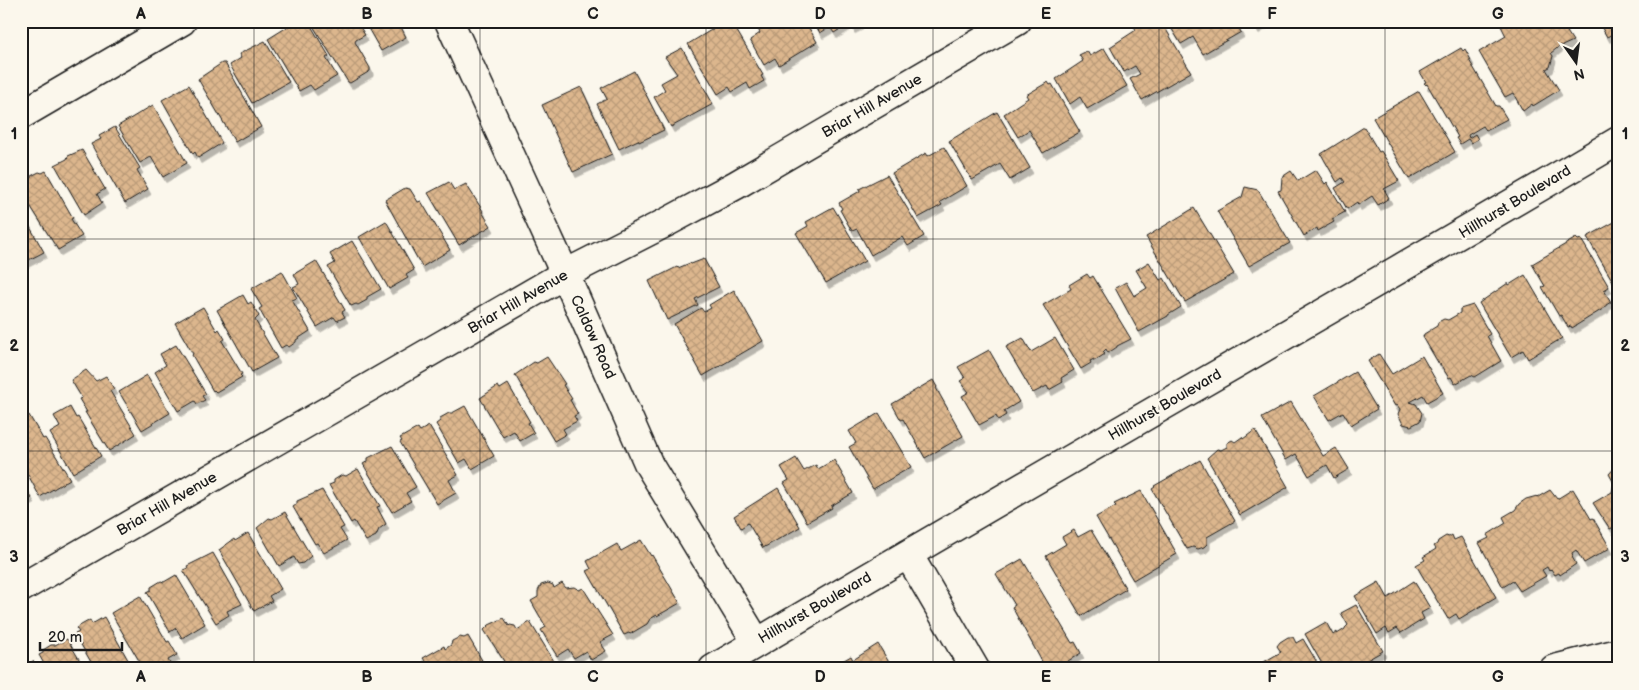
<svg xmlns="http://www.w3.org/2000/svg" width="1639" height="690" viewBox="0 0 1639 690" font-family="'Balsamiq Sans',sans-serif">
<style>
.building{fill:url(#building-cross-hatch);stroke:#1c1c1c;filter:url(#shadow)}
.lines{fill:none;stroke-linecap:round;stroke-linejoin:round}
.street-casing{stroke:#1c1c1c;stroke-width:31}
.street{stroke:#fbf7ec;stroke-width:28}
.grid{fill:none;stroke:#1c1c1c;stroke-width:1;stroke-opacity:0.55}
.labels{text-anchor:middle;dominant-baseline:central;stroke-width:5;stroke-linejoin:round;paint-order:stroke}
.street-label{font-size:15px;fill:#1c1c1c;stroke:#fbf7ec}
.neatline{fill:none;stroke:#1c1c1c;stroke-width:2}
.grid-label{font-size:16px;text-anchor:middle;font-weight:bold;fill:#1c1c1c}
</style>
<defs>
<pattern id="building-cross-hatch" width="8" height="8" patternUnits="userSpaceOnUse" patternTransform="scale(1.25)"><rect width="8" height="8" fill="#dcb68d"/><path d="M0 0l8 8M0 8l8-8" fill="none" stroke="#bc9c79"/></pattern>
<filter id="shadow"><feDropShadow dx="3" dy="5.5" stdDeviation="0" flood-color="#0004"/></filter>
</defs>
<rect width="100%" height="100%" fill="#fbf7ec"/>
<filter id="ink" filterUnits="userSpaceOnUse"><feTurbulence type="fractalNoise" baseFrequency=".02" numOctaves="2"/><feDisplacementMap in="SourceGraphic" scale="10" xChannelSelector="R" yChannelSelector="G"/><feConvolveMatrix kernelMatrix="1 2 1 2 8 2 1 2 1" color-interpolation-filters="sRGB"/></filter>
<g filter="url(#ink)">
<path class="building" d="M297 21H308L329 56 326 58 337 76 314 90 310 85 299 91 268 39Z
M310 21H358L357 22 365 35 356 40 355 42 370 68V71L350 83 348 82Z
M364 21H398L406 37 381 51Z
M726 21H731L763 75 761 76 764 81 750 89 747 83 732 92 729 87 718 94 688 44Z
M754 21H805L817 42 779 65 775 58 764 65 750 40 760 33Z
M813 21H859L860 24 852 28 850 23 834 33 830 27 820 33Z
M1138 21H1144L1146 26 1154 21H1161L1191 72 1142 100 1130 79 1140 74 1135 66 1124 72 1110 47 1136 30 1133 24Z
M1167 21H1235L1241 32 1203 54 1193 37 1181 44Z
M1252 21H1267L1256 28Z
M1504 21H1563L1566 26 1564 27 1573 41 1562 46 1561 45 1551 53 1553 56 1550 67 1546 69 1559 90 1533 106 1532 104 1523 111 1513 93 1505 97 1479 52 1506 36 1501 26 1503 25Z
M1598 21H1618V31L1607 37Z
M265 41 289 82 252 103 230 65 241 58 239 54Z
M682 48 713 104 671 127 654 97 665 90 661 83 677 74 665 57Z
M1104 48 1127 86 1087 109 1080 97 1070 104 1056 79 1083 61 1079 55 1087 51 1090 56Z
M1461 48 1463 51 1465 49 1471 60H1469L1496 106H1499L1507 119 1486 130 1483 126 1468 135 1469 138 1475 134 1478 139 1471 143 1468 139 1460 144 1456 138 1458 137 1427 84 1426 85 1424 83 1426 82 1420 72Z
M222 63H225L261 127 235 142 198 79Z
M634 71 664 130 639 142 638 140 619 149 597 104 607 99 601 88Z
M1048 82 1050 85 1052 84 1080 132 1043 153 1029 130 1018 137 1004 114 1028 98 1026 95Z
M189 85 222 143 198 158 195 152 193 154 162 100Z
M581 87 612 154 573 172 542 105Z
M1419 91 1455 152 1409 179 1373 118Z
M153 105 187 163 163 177 151 157 140 163 118 126Z
M997 112 1030 168 1010 180 1000 164 972 180 949 141Z
M115 127 140 168 137 170 148 189 125 203 91 144 101 139 99 136Z
M1364 127 1379 152 1381 151 1399 181 1384 189 1389 198 1378 205 1372 196 1358 205 1357 202 1347 209 1335 188 1345 182 1342 178 1337 182 1321 154Z
M944 147 967 186 940 202 942 205 918 218 892 173 926 153 928 156Z
M82 150 105 189 97 194 102 203 84 215 55 165 67 159 68 156Z
M1316 170 1325 184 1327 182 1345 212 1332 219 1334 222 1318 231 1317 228 1304 236 1278 191 1281 190 1282 177 1291 171 1298 181Z
M46 171 73 218 71 219 82 236 58 250 21 191V186L31 180V176L39 172 42 173Z
M887 175 924 236 908 246 902 237 871 255 857 229 852 231 840 210 842 209 839 203 860 191 859 189Z
M449 182 454 190 466 184 483 211 482 212 491 226 459 245 428 193Z
M1245 187 1258 190 1290 243 1249 266 1217 211 1242 197Z
M405 188 410 189 418 202 421 201 450 250 422 267 385 200Z
M833 207 865 261 826 283 796 233 808 226 806 222Z
M1194 208 1234 274 1185 302 1146 237Z
M21 211 44 252 21 264Z
M1618 220V290L1587 237Z
M386 221 414 270 406 275 408 278 389 289 359 237Z
M1576 238 1578 240 1581 239 1609 287 1604 290 1611 302 1606 305V307L1572 328 1571 326 1568 327 1561 315 1559 316 1542 287 1545 286 1532 264Z
M352 241 381 289 367 297V300L358 305 356 304 351 306 328 267 335 263 330 254Z
M704 259 719 287 695 299 698 305 667 320 649 281 677 267 678 268 690 263 691 264Z
M316 261 345 310 342 312 345 317 337 321 334 317 317 327 293 287 299 284 294 274Z
M1149 262 1160 280 1164 278 1181 307 1168 315V316L1139 332 1115 288 1126 282 1134 296 1147 288 1136 270Z
M282 271 297 298 292 300 310 331 296 340V342L289 347 286 345 281 348 259 309 262 307 251 289Z
M1087 274 1090 278 1093 276 1131 339 1117 346V347L1108 353 1106 349 1103 352 1105 354 1094 361V359L1090 361 1091 363 1081 369 1043 305 1071 289 1069 285Z
M1525 275 1562 338 1528 359 1523 350 1511 357 1479 303 1508 283 1509 285Z
M734 290 763 341 703 376 674 324 701 308 704 312 711 308 709 305Z
M243 295 248 304 251 302 259 316 255 320 277 358 252 372 217 310Z
M1473 305 1490 334 1487 336 1501 361 1475 377 1471 375 1455 384 1451 377 1449 378 1440 364H1439L1423 337 1424 334 1437 326 1438 322 1444 319 1448 320 1460 313V309Z
M203 307 217 331 219 329 225 339 222 341 242 374 240 375 242 377 216 392 214 390 213 391 192 355 193 354 175 323Z
M1023 338 1031 352 1055 338 1074 370 1061 378 1063 382 1049 390 1047 386 1033 393 1006 347Z
M176 345 206 394 202 396 205 400 197 404 195 401 178 411 155 372 166 365 160 354Z
M989 350 1019 402 1004 411 1006 415 998 420 996 416 979 425 962 396 969 392 960 381 965 378 958 367Z
M1379 354 1392 374 1422 356 1443 393 1427 402 1423 395 1410 402 1416 404 1422 413 1420 421 1411 426 1403 424 1398 414 1400 409 1397 405 1395 406 1368 361Z
M547 357 565 384 563 385 572 399 570 400 578 414 574 416 577 421 563 429 566 434 554 441 515 375 534 362 537 363Z
M86 370 96 381 106 376 114 389 110 391 136 434 109 451 85 412H87L79 399 82 398 71 380Z
M1355 372 1377 409 1351 425 1343 412 1329 420 1314 396Z
M147 375 170 413 142 430 119 392Z
M933 380 937 387 936 388 963 436 925 458 903 419 901 420 892 404Z
M508 384 530 422 528 423 534 433 520 441 514 431 503 437 480 398 498 386 500 389Z
M1291 402 1323 456 1336 448 1349 469 1334 478 1327 465 1309 476 1296 454 1286 460 1262 418Z
M465 406 494 456 472 469 466 459 459 463 436 424 440 421V418L449 413H452Z
M70 407 76 418 78 417 101 456 73 473 50 433 60 427 54 416Z
M879 413 911 467 873 489 849 447 856 443 849 431Z
M29 415 43 439 45 438 70 479 40 497 21 462V419Z
M429 426 458 475 449 480 456 493 437 504 400 442 402 441 400 438 418 428 420 431Z
M1255 430 1288 487 1240 515 1207 458 1217 449 1221 450 1227 447V443L1232 440 1235 442 1242 437 1243 439Z
M392 446 416 487 406 493 411 501 392 512 363 464 368 461V458Z
M796 458 804 471 816 465 818 469 834 460 853 493 831 506 832 508 807 522 784 483 789 480 781 467Z
M1200 460 1235 521 1207 537V544L1204 547 1198 549 1193 547 1187 549 1152 489 1155 487 1154 486Z
M1618 464V525L1610 529 1593 503 1612 492 1614 483 1609 474Z
M358 469 380 506 377 507 386 524 379 529 376 536 366 541 354 521 351 523 329 485 334 483V480L342 475 346 476Z
M21 480 32 498 21 504Z
M778 488 800 527 763 548 748 523 741 528 734 516Z
M1573 489 1591 519 1593 518 1610 548 1584 563 1576 550 1572 553 1573 556 1572 557 1576 564 1560 575 1559 573 1555 575 1551 569 1549 571 1547 567 1542 570 1546 576 1520 591 1513 581 1503 587 1479 543 1489 538 1487 535 1506 523 1503 517 1515 510 1519 504 1526 499 1537 496 1538 497 1550 490 1557 499Z
M322 490 344 527 340 529 347 540 324 553 317 543 315 544 293 507 297 504V501Z
M1141 491 1177 554 1133 580 1096 517 1116 506 1114 504Z
M285 512 311 556 303 563 298 564 294 557 279 566 257 528 269 518 272 519Z
M1074 530 1078 537 1091 530 1126 589 1081 616 1046 556 1066 544 1062 537Z
M248 533 281 589 269 596 272 601 254 611 219 550 234 539 235 541Z
M1452 535 1454 540 1461 537 1496 597 1459 619 1456 614 1448 619 1416 565 1425 560 1423 557 1436 549 1434 546 1437 544 1438 541 1446 536 1449 537Z
M641 540 651 556 652 555 680 603 657 616V615L650 619 647 624 630 634 629 633 624 635 587 571 591 569 587 561 617 544 621 551Z
M213 553 242 604 227 611 229 615 216 623 183 570 188 568 187 566Z
M1022 559 1072 643 1075 642 1081 653 1055 669 1045 667 1012 607 1015 605 996 574Z
M176 575 205 624 182 638 176 628 170 632 147 592 151 590V587L161 581 164 582Z
M1414 581 1430 608 1421 613 1424 619 1401 633 1397 628 1389 633 1386 628 1377 634 1355 596 1379 582 1388 598Z
M548 583 553 585 554 588 562 583 566 588 574 587 579 590 583 588 613 635 600 642 606 651 591 660 586 651 574 658 568 649 557 656 541 630 546 627 531 601 538 597V591L541 585Z
M140 596 167 642 169 641 177 655 168 660 173 669H144L111 613Z
M1356 605 1383 651 1351 669H1325L1305 634 1326 622 1333 635 1337 632V634L1345 629V628L1348 625 1341 613Z
M104 617 132 667 128 669H95L75 634 79 632 76 628 90 620 92 624Z
M504 618 509 626 510 625 515 626 517 630 530 622 557 666 552 669H509L484 630 489 625Z
M468 636 487 669H427L423 662 425 661 423 658 444 646 445 649 451 645 452 641 460 637 464 638Z
M1288 637H1293L1296 643 1303 639 1321 669H1259L1257 666 1281 652 1277 646 1280 642Z
M67 639 85 669H47L39 655 43 653V650L51 645H55Z
M878 644 893 669 839 668 842 667 839 663 851 656 853 660Z
M33 661 38 669H21V664L23 663 25 666Z"/>
<g class="lines">
<defs>
<path id="street" d="M449 21 565 274 649 465 757 643
M21 115 182 21
M908 554 975 669
M21 588 565 274 669 221 736 185 1017 21
M713 669C1013 490 1317 319 1618 141
M1554 669 1618 653"/>
</defs>
<use href="#street" class="street-casing"/>
<use href="#street" class="street"/>
</g>
</g>
<path class="grid" d="M254 21V669M480 21V669M706 21V669M933 21V669M1159 21V669M1385 21V669M21 239H1618M21 451H1618"/>
<g class="labels">
<g class="street-label">
<text transform="translate(872 106) rotate(-30)">Briar Hill Avenue</text>
<text transform="translate(1515 202) rotate(-31)">Hillhurst Boulevard</text>
<text transform="translate(518 302) rotate(-30)">Briar Hill Avenue</text>
<text transform="translate(593 337) rotate(66)">Caldow Road</text>
<text transform="translate(1165 405) rotate(-30)">Hillhurst Boulevard</text>
<text transform="translate(167 504) rotate(-30)">Briar Hill Avenue</text>
<text transform="translate(815 608) rotate(-30)">Hillhurst Boulevard</text>
</g>
</g>
<rect width="1639" height="690" fill="none" stroke="#fbf7ec" stroke-width="55"/>
<g transform="translate(1576 62) rotate(166)" stroke="#fbf7ec" stroke-width="4" paint-order="stroke">
<path d="M0-4L9 19L0 12L-9 19Z" fill="#1c1c1c"/>
<text y="-8" font-size="14" font-weight="bold" text-anchor="middle" fill="#1c1c1c">N</text>
</g>
<path d="M40 642v8h82v-8" fill="none" stroke="#1c1c1c" stroke-width="2.5"/>
<text x="48" y="642" font-size="15" fill="#1c1c1c" stroke="#fbf7ec" stroke-width="4" paint-order="stroke">20 m</text>
<rect x="28" y="28" width="1584" height="634" class="neatline"/>
<g class="grid-label">
<text x="141" y="19">A</text>
<text x="367" y="19">B</text>
<text x="593" y="19">C</text>
<text x="820" y="19">D</text>
<text x="1046" y="19">E</text>
<text x="1272" y="19">F</text>
<text x="1498" y="19">G</text>
<text x="14" y="139">1</text>
<text x="1625" y="139">1</text>
<text x="14" y="351">2</text>
<text x="1625" y="351">2</text>
<text x="14" y="562">3</text>
<text x="1625" y="562">3</text>
<text x="141" y="682">A</text>
<text x="367" y="682">B</text>
<text x="593" y="682">C</text>
<text x="820" y="682">D</text>
<text x="1046" y="682">E</text>
<text x="1272" y="682">F</text>
<text x="1498" y="682">G</text>
</g>
</svg>
